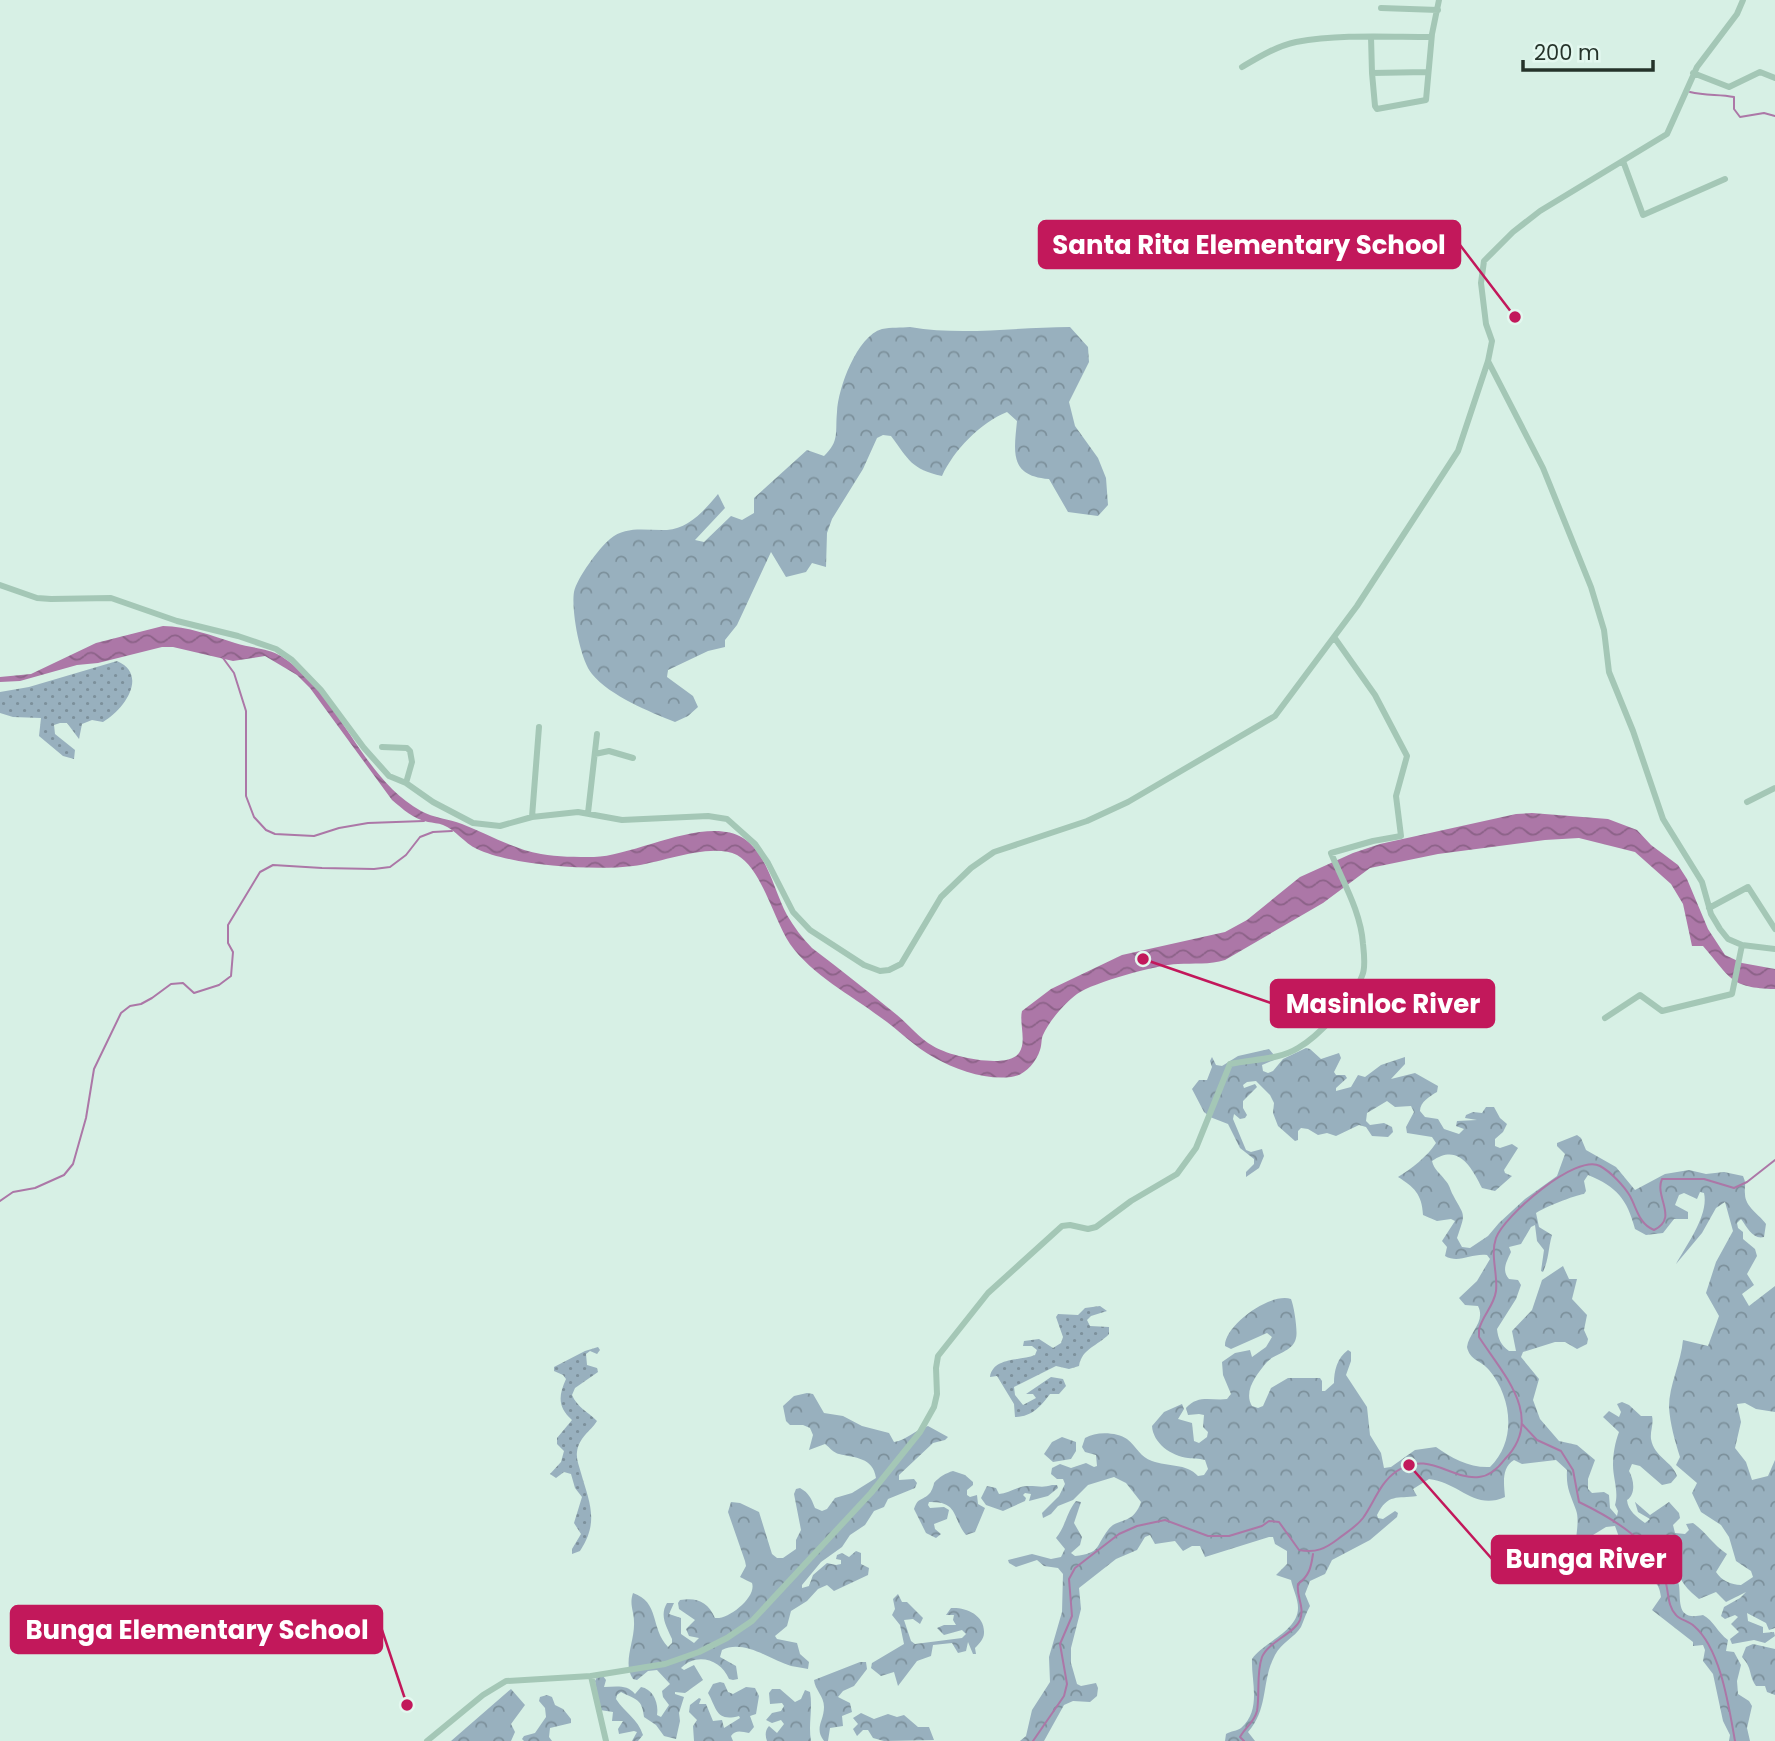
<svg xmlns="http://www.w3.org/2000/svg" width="1775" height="1741" viewBox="0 0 1775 1741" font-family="Poppins,sans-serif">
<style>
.grass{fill:url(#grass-dots)}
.forest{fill:url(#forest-crowns);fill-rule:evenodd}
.water{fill:url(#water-waves)}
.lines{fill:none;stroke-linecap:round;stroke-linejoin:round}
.stream{stroke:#ac77a7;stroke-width:2}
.minor{stroke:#a4c7b6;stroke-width:6}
.leader{fill:none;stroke:#c2185b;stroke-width:2.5}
.callout-dot{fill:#c2185b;stroke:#e3f8ef;stroke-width:2.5}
.callout{fill:#c2185b;stroke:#c2185b;stroke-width:2.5}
.callout-label{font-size:26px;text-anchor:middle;font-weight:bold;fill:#fff}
</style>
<defs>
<pattern id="grass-dots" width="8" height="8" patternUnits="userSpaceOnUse" patternTransform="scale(1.75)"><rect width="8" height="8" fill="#98b0be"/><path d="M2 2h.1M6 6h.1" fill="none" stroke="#7c909b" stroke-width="1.8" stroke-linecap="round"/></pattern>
<pattern id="forest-crowns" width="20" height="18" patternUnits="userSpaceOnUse" patternTransform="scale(1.75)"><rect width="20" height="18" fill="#98b0be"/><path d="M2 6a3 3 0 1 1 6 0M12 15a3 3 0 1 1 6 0" fill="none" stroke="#7c909b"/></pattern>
<pattern id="water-waves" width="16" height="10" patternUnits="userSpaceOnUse" patternTransform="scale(1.75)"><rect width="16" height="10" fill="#ac77a7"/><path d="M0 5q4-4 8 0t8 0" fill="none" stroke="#8c6288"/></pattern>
</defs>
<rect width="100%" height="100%" fill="#d7f0e5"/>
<path class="grass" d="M117 661C149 675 124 710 103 722L92 720 82 724 79 739 67 723H60L54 725 55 734 75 750 74 759 63 756 39 736 41 718 13 717 0 713V692L29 687Z
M1100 1306 1107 1311 1091 1316 1087 1320 1090 1326 1109 1327V1334C1098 1346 1082 1348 1079 1366L1069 1369 1056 1366 1014 1387 1015 1395 1023 1405 1036 1398 1033 1394H1026L1051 1377 1063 1379 1066 1386 1059 1394H1050C1041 1406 1032 1417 1015 1417L1014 1404 997 1376 990 1377C993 1357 1020 1361 1035 1355L1037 1350 1032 1346H1023L1024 1341 1039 1339 1053 1348 1061 1343 1063 1337 1056 1317 1058 1314 1078 1315 1085 1308Z
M598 1347 600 1350 597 1354 590 1351 586 1354 587 1365 597 1368 598 1372 575 1388 572 1395C577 1407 588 1412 597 1421 590 1432 579 1437 577 1452 576 1459 579 1466 581 1473 590 1504 599 1522 580 1551L572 1554V1549L581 1534 574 1523 582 1497 575 1488 571 1474 564 1472 556 1478 550 1474 561 1462 564 1451 557 1444V1438L572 1420C558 1407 558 1397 566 1379L563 1375 554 1371V1367L585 1351Z"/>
<path class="forest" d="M910 327C963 336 1017 327 1070 327L1088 347 1089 362 1069 402 1075 426 1098 458 1106 478 1108 505 1098 516 1068 512 1049 479C1009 476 1014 452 1017 421L1007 412C980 423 954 450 942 476 911 469 909 460 891 436L883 435 877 438 863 469 832 519 827 533 826 567 812 563 806 572 786 577 771 552 737 625 725 640V647L708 651 668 670 667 677 693 696 698 707 688 716 675 722C650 712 610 696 592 674 580 660 571 610 574 592 577 578 599 548 610 539 627 525 647 531 667 530 688 529 705 510 718 494L725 508 695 540 704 542 731 516 742 520 754 513V498L807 450 824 456C840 441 835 432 837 412 838 388 857 336 882 329 891 327 901 328 910 327Z
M1306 1048 1310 1049 1321 1059 1339 1053 1341 1058 1334 1072 1336 1075H1345L1347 1078 1336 1088V1091L1351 1087 1358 1075 1365 1077 1381 1065 1405 1057V1064L1391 1079 1415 1073 1438 1086 1437 1092C1430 1096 1420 1102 1420 1111L1425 1117 1438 1119 1444 1129 1459 1134 1464 1129 1456 1126 1457 1121 1477 1120 1465 1118 1466 1115 1473 1112 1482 1113 1486 1107H1494L1500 1118 1507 1124 1503 1132 1495 1139V1146L1500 1148 1512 1144 1518 1148 1504 1170 1505 1173 1512 1176 1495 1191 1482 1188C1471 1166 1458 1143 1432 1161 1434 1170 1440 1173 1445 1180 1450 1185 1450 1190 1453 1195 1465 1218 1466 1211 1457 1238L1462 1247 1470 1248 1488 1236 1499 1223 1525 1199 1557 1176 1565 1154 1557 1146V1143L1577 1135 1581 1138 1586 1150 1616 1167 1635 1190 1665 1174 1689 1170 1706 1174 1724 1172 1743 1176C1747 1185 1744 1186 1745 1194 1745 1207 1760 1215 1766 1224L1764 1237C1753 1240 1747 1227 1741 1219L1737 1223 1738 1228 1743 1232V1239L1755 1249 1757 1256 1747 1274 1754 1285 1742 1294 1749 1306 1775 1286V1412L1756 1409 1745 1403 1737 1404 1741 1422 1735 1448 1746 1462 1752 1480 1768 1476 1775 1460V1628L1769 1630 1766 1623 1747 1613 1748 1621 1763 1627V1633L1774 1632 1775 1636 1765 1643 1754 1640 1732 1644 1730 1639 1739 1632 1731 1624 1738 1617 1735 1615 1725 1619 1721 1616 1724 1607 1740 1598 1746 1592 1726 1602 1716 1592 1699 1599C1693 1594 1686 1588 1682 1581 1677 1573 1679 1567 1670 1560L1668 1564C1671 1571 1678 1579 1679 1585 1681 1602 1676 1621 1703 1615 1714 1621 1717 1632 1728 1640L1726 1651 1734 1652 1741 1665 1737 1681 1738 1694 1749 1701 1752 1706 1747 1728 1750 1741H1729L1730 1735 1723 1721 1713 1674 1703 1661 1705 1650 1703 1645 1693 1646V1642L1652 1610 1661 1597C1659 1582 1655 1581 1641 1578L1644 1568 1630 1569 1633 1552 1626 1551V1542L1619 1537 1615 1526 1606 1527 1593 1535V1554L1588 1561 1550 1562 1539 1560 1538 1556C1550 1547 1566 1550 1576 1539 1577 1530 1579 1518 1576 1510 1570 1493 1566 1488 1567 1470L1556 1460 1522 1464 1514 1460C1501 1468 1504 1484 1505 1497 1474 1511 1459 1482 1429 1479L1413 1489 1417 1496C1397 1499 1388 1493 1377 1515L1378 1518 1383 1519 1395 1511 1398 1513 1397 1517 1370 1540 1332 1560 1325 1574 1310 1581 1305 1594 1310 1606C1306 1613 1304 1620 1301 1627 1295 1637 1281 1643 1275 1655 1261 1681 1269 1709 1248 1732L1255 1741H1225L1226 1734C1231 1731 1237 1731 1241 1728 1262 1710 1251 1681 1252 1659 1264 1642 1298 1631 1298 1608 1298 1599 1293 1589 1291 1580L1276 1575 1287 1564V1551L1275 1544 1273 1537H1269L1205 1557 1200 1546H1192L1183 1551 1175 1541 1155 1544 1150 1535 1145 1537 1137 1550 1116 1559 1079 1588 1081 1609 1071 1648V1663L1077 1684 1081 1686 1096 1683 1098 1688 1097 1696 1090 1702 1073 1701 1064 1705 1044 1741H1020L1026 1736 1032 1710 1050 1682 1049 1657 1062 1612 1063 1574 1058 1568 1044 1566 1037 1560 1016 1567 1009 1563 1008 1560 1032 1554 1051 1559 1061 1557 1065 1549 1056 1538C1066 1526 1066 1513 1076 1501L1081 1502 1074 1523 1082 1537 1080 1545 1071 1553 1075 1556C1101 1553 1095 1547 1108 1530 1117 1517 1133 1526 1141 1502L1126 1483 1114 1477 1088 1485 1073 1500 1058 1506 1051 1514 1043 1518 1042 1513 1059 1496 1065 1484 1063 1479H1057L1051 1474 1052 1468 1060 1464 1071 1468 1086 1463 1094 1467 1097 1466 1096 1455 1085 1452 1082 1447 1085 1438C1096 1431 1117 1432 1127 1439 1137 1447 1140 1457 1152 1461 1168 1467 1186 1463 1198 1476L1204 1475 1208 1469 1205 1460C1198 1458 1194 1459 1188 1458 1171 1456 1153 1443 1152 1426L1164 1412 1182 1404 1184 1409 1178 1419 1192 1423 1194 1441 1199 1443 1207 1437 1208 1432 1203 1427 1204 1415 1199 1414 1188 1415 1186 1408C1198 1394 1212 1401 1227 1399L1231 1394 1223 1375 1222 1362 1235 1353 1250 1350 1252 1357 1266 1347 1272 1337 1267 1333 1231 1349 1225 1346C1224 1326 1270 1292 1291 1299 1294 1306 1298 1332 1296 1338 1293 1352 1275 1353 1267 1362 1257 1374 1243 1391 1252 1406L1258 1408 1263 1406 1271 1388 1288 1378H1320L1322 1381V1391H1325L1334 1383C1334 1371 1337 1358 1348 1350L1351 1352V1361L1346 1375 1367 1407 1370 1435 1381 1453 1384 1468 1391 1467 1415 1450 1436 1447C1451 1458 1470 1468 1490 1467 1517 1441 1512 1397 1489 1370 1481 1360 1470 1361 1467 1347 1469 1332 1486 1322 1478 1306L1465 1305 1459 1298 1477 1281 1490 1259 1487 1255C1471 1253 1459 1264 1445 1256L1447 1247 1442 1241 1455 1221 1451 1219 1437 1221 1423 1215C1422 1194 1414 1187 1398 1177 1411 1169 1428 1156 1436 1143L1432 1137 1407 1133 1406 1127 1414 1112 1411 1106 1395 1107 1387 1101 1367 1113 1366 1121 1370 1125 1384 1123 1392 1127 1393 1132 1388 1137 1372 1136 1366 1127 1359 1125 1336 1136 1327 1133 1318 1135 1308 1129 1301 1128 1298 1131V1140L1295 1141 1278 1126 1273 1113 1274 1103 1270 1095 1256 1081 1247 1082 1243 1085 1244 1088 1255 1084 1257 1087 1243 1101V1108L1247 1115 1245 1118 1240 1119 1234 1114 1233 1119 1246 1150 1251 1152 1262 1149 1264 1156 1259 1168 1246 1177V1172L1254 1164V1159L1240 1148 1228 1124 1210 1117 1204 1112 1192 1089 1199 1080H1207L1212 1067 1210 1061 1212 1057 1216 1065 1222 1066 1238 1056 1269 1049 1274 1055V1060L1262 1065 1263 1071 1268 1073 1273 1071 1283 1059ZM1588 1175C1617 1187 1627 1199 1635 1229L1646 1235 1663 1233 1674 1219H1688V1212L1675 1205 1679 1195 1684 1193 1697 1199 1700 1192 1704 1193C1709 1215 1687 1244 1676 1264L1702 1233 1716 1208 1725 1202 1733 1231 1716 1262 1706 1293 1719 1316 1708 1346 1683 1340C1681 1363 1669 1385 1669 1407 1670 1424 1675 1441 1680 1457L1676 1465 1697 1483 1692 1493 1701 1512 1721 1525 1729 1537 1736 1561 1751 1571 1753 1577 1741 1585C1731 1585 1721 1580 1716 1572L1727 1554C1712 1544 1706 1532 1693 1523L1686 1524 1689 1530 1685 1534 1675 1533 1673 1525 1680 1518 1679 1513 1669 1502 1650 1515 1635 1502 1638 1512 1650 1519 1645 1523C1637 1517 1628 1511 1627 1500 1636 1494 1634 1480 1629 1471L1632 1464 1640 1466 1662 1485 1671 1483 1677 1476C1673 1462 1654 1457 1651 1439 1650 1431 1654 1424 1652 1416H1641L1629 1405 1622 1402 1617 1404 1621 1412 1619 1417 1609 1411 1603 1417 1619 1432C1615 1443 1613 1453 1613 1465 1613 1478 1619 1492 1615 1505L1618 1511 1617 1516 1610 1508 1609 1495 1604 1492 1592 1493 1588 1489V1479L1595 1460 1577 1445 1559 1441 1540 1419 1533 1400 1539 1379 1521 1357 1523 1352 1555 1342H1565L1577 1349 1587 1344 1588 1339 1584 1330 1587 1315 1572 1299 1577 1279H1569L1563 1266 1542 1280 1532 1310 1512 1331 1516 1351H1509C1501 1345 1498 1339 1497 1329L1516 1299 1521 1285 1518 1280 1509 1279C1501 1270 1507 1261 1511 1252L1509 1247 1521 1244 1531 1227 1535 1225 1537 1241 1544 1250 1541 1271 1543 1272C1549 1259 1548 1249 1552 1235L1539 1227 1536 1213C1543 1208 1575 1195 1584 1194L1586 1191 1584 1181Z
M807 1393 813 1394 824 1413 843 1416 862 1426 889 1433 894 1442C907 1440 915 1430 928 1426L948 1437 945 1440 933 1443 899 1475V1480L914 1479 917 1483 915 1488 888 1499 884 1507 874 1511 865 1525 850 1535 842 1547 821 1562 802 1585V1588L809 1586 813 1575 827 1563 836 1565 841 1564V1560L836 1559 837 1555 842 1553 849 1557 856 1551 861 1553V1564L869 1568 868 1575 834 1591 827 1585 818 1589 807 1601 791 1611 787 1626 775 1636 777 1639 797 1643 800 1654 809 1662 808 1669C803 1668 797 1667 791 1666 771 1660 744 1639 722 1650L720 1657 736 1666 738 1679 733 1680 729 1679C721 1659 696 1652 681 1668L684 1670 694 1665 703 1680 685 1693 675 1692V1694L684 1697 679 1713 680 1721 676 1739 664 1736 656 1725 644 1717C642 1699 637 1700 621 1692L617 1695 616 1699C625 1713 638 1719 643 1735L638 1741H632L637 1732 634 1731 619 1734 618 1729 623 1721H612L613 1712 600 1710 595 1681 597 1677 603 1676 606 1680 604 1687C615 1687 627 1684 635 1694L641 1687C653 1689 659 1703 657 1715L661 1717 669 1705 663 1697 662 1691 670 1684 657 1670 648 1671 637 1680 633 1679C622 1663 635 1641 634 1622 634 1611 629 1605 633 1593 660 1602 650 1628 668 1647L672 1643V1639C667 1627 659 1616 667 1603H674L669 1614 681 1618V1634L694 1643 699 1638 689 1636 686 1629 695 1620 679 1609 678 1603 680 1600C697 1597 708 1602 715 1618 728 1620 757 1597 752 1583L740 1577 746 1566 745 1561 728 1512 731 1502 740 1503 759 1512 772 1554 777 1558H783L796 1549V1540L801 1530 794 1494 796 1489 800 1488C809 1493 811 1498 815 1508L822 1511 827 1509 835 1498 852 1493 876 1478C873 1457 855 1458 839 1454 834 1453 830 1448 825 1444L809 1450 813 1435 810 1428 803 1425H790L786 1421 783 1406 794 1396Z
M1062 1437 1076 1442V1451L1071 1459 1053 1462 1044 1454 1052 1442Z
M953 1471 965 1475 973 1482V1485L967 1490V1495L970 1497 977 1495 978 1504 985 1508 975 1532 966 1535C952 1518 959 1501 929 1502L928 1505 930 1508 944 1507 949 1510 947 1519 934 1524 935 1529 941 1534 936 1538 926 1533 914 1509C918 1497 922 1501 929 1494 931 1493 934 1485 934 1483 939 1477 946 1473 953 1471Z
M1052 1485H1057L1058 1488 1048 1496 1029 1501 1031 1494 1025 1493 1023 1495 1026 1498 1025 1501 1003 1511 986 1505 981 1498 987 1486 996 1488 999 1494C1009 1493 1020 1485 1029 1486 1038 1486 1043 1488 1052 1485Z
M898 1594 902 1602H907L923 1618 920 1624 913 1619 904 1620 911 1641 915 1644 962 1638 966 1634 962 1630 944 1635 937 1628 944 1625H956L953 1620 954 1615H946L951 1608C966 1607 985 1615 984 1633 984 1639 979 1644 975 1648L976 1654H973L968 1642 966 1651 958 1653 952 1643 933 1645 931 1656 917 1661 898 1686 894 1672 881 1676 871 1668 872 1663 904 1644 900 1625 892 1615 895 1609 893 1599Z
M1753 1644 1775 1649V1695L1767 1692 1765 1686H1756C1748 1674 1753 1669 1742 1657L1746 1647Z
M860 1662H866L867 1669 854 1686 843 1691 838 1697 850 1703 852 1712 842 1716 843 1726 830 1728 828 1741H824C814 1728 824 1721 824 1707 824 1696 815 1690 814 1680Z
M720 1682 724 1683 728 1692 733 1694 746 1687 755 1688 759 1696 756 1714 750 1716 754 1727 749 1733C742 1732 736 1729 731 1736L733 1741H694L693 1726 697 1720 689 1712 690 1705 699 1698 701 1699 699 1704H706L713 1721 722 1720 724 1728 740 1718 739 1716C716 1722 717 1709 708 1693L713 1684Z
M511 1689 525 1705 511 1724 515 1732 511 1741H451Z
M772 1689H780L795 1702 801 1699 805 1690 810 1692C813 1709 808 1724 811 1741H767C765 1736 765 1730 769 1726L777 1733 784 1724 781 1720 772 1723 766 1720 772 1713 781 1711 784 1706 782 1703 770 1704 769 1693Z
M547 1695 552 1697 555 1705 563 1709 571 1719V1723L550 1728 549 1737 552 1741H524L522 1739 524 1736 535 1733 546 1717 545 1708 539 1701 540 1697Z
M861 1713 874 1719 888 1714 897 1717 904 1715 918 1727H929L934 1740 884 1741 873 1738 868 1730H863L857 1736 853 1729 858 1724 853 1718Z"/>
<path class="water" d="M163 626C187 626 213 636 235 643 250 648 268 648 281 656 341 695 360 777 421 811 433 818 449 819 462 824 488 834 513 849 541 854 558 857 576 857 594 857 635 856 706 815 743 838 768 854 774 891 787 915 794 927 802 938 812 948 841 970 869 992 897 1015 909 1025 919 1038 933 1046 948 1056 1007 1070 1019 1053 1027 1042 1019 1023 1022 1011L1051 989 1122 955 1225 932 1247 920 1300 877 1353 853 1380 844 1516 814 1532 813 1608 819 1637 830 1651 845 1678 865 1687 879 1708 929 1725 955 1742 963 1775 969V989C1730 988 1731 978 1703 946H1692L1683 904 1671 884 1635 852 1579 838 1545 840 1438 854 1370 868 1323 903 1225 960C1210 965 1193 963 1178 964 1156 965 1094 982 1077 994 1065 1003 1049 1021 1043 1035 1041 1039 1042 1045 1040 1050 1036 1063 1024 1076 1011 1077 986 1080 956 1070 935 1058 914 1047 899 1030 880 1017 851 995 812 975 790 944 773 918 762 869 737 855 711 842 661 863 633 866 594 871 513 866 477 849 464 843 456 830 443 825 438 823 433 823 428 822 413 819 403 809 392 800L310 688 297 675 265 656 233 661 173 647H162L98 663 77 665 20 681 0 682V677L31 674 96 643Z"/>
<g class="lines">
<path class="stream" d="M1690 92C1706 96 1719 94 1734 97V109L1740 117 1764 113 1775 116
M223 658 234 673 246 711V796L254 817 266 830 275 834 314 836 339 828 368 823 424 821
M0 1201 13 1192 35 1188 64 1175 73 1164 86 1118 94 1069 121 1013 130 1006 141 1004 152 998 171 984 183 983 194 993 219 985 231 976 233 952 228 943V925L260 872 273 865 322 868 374 869 390 867 406 855 420 837 433 832 452 831
M1522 1424 1537 1440 1561 1451 1573 1470 1579 1502C1612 1518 1654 1542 1665 1580 1669 1591 1667 1606 1676 1615 1680 1620 1689 1621 1694 1626 1721 1649 1729 1708 1735 1741
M1033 1741 1064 1696 1067 1684 1060 1644 1072 1616 1069 1579 1075 1568 1119 1534 1137 1526 1165 1520 1208 1536H1229L1262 1526 1269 1521 1279 1522 1299 1550C1316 1553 1325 1549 1338 1539 1347 1532 1356 1527 1363 1518 1374 1503 1380 1482 1397 1471 1429 1450 1450 1480 1479 1477 1490 1476 1499 1467 1505 1459 1546 1417 1502 1373 1479 1337V1330C1482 1316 1494 1306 1496 1291 1498 1274 1490 1255 1496 1238 1504 1216 1576 1153 1600 1166 1611 1172 1624 1186 1630 1196 1637 1209 1639 1224 1654 1230 1679 1218 1654 1197 1662 1179H1704L1734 1188 1747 1182 1775 1160
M1244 1741 1240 1737C1246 1726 1254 1723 1257 1711 1260 1693 1256 1674 1262 1657 1268 1642 1295 1633 1300 1620 1305 1606 1296 1597 1298 1584 1309 1576 1311 1568 1313 1554"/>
<path class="minor" d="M1381 8 1438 10
M1371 37 1372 73 1427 72
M1242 67C1259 57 1277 46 1296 42 1340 34 1387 37 1431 37
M1372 73 1375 106 1377 109 1426 100 1432 34 1439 0
M1693 73 1729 87 1760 72 1775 78
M1623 161 1643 215 1725 179
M1488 361 1543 468 1591 587 1604 630 1609 672 1633 731 1663 819 1702 882 1711 914 1720 929 1728 939 1742 945 1775 949
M0 585 37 598 51 599 111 598 177 621 238 636 276 649 292 660 321 690 364 748 389 776 406 783 433 802 473 823 500 826 532 817 578 812 622 820 708 816 727 819 755 844 768 863 793 912 810 930 864 965 880 971 889 970 901 964 941 897 971 868 994 852 1087 821 1128 802 1275 716 1357 606 1458 451 1488 361 1492 341 1486 324 1481 283 1484 261 1513 232 1540 211 1667 134 1697 67 1737 14 1743 0
M382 747 407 748 410 751 412 762 406 783
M595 754 609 751 633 758
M1747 802 1775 788
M588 813 597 734
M532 817 539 727
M1709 908 1748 887 1775 929
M1605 1018 1640 995 1662 1011 1732 994 1742 945
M591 1676 606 1741
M427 1741 483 1695 506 1681 591 1676 665 1664 699 1652 727 1638 752 1621 871 1493 920 1432 934 1407 937 1394 936 1368 938 1356 988 1293 1062 1226 1070 1225 1088 1229 1096 1227 1131 1201 1177 1174 1196 1148 1230 1064C1252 1059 1279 1060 1298 1048 1319 1036 1353 999 1362 976 1366 968 1364 953 1363 944 1361 912 1343 882 1331 853L1373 841 1401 836 1396 796 1407 756 1375 695 1334 637"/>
</g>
<path class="leader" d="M1515 317L1460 245M1143 959L1271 1003M1409 1465L1492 1559M407 1705L382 1630"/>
<g class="callout-dot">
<circle cx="1515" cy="317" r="7"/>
<circle cx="1143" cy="959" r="7"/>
<circle cx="1409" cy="1465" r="7"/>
<circle cx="407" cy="1705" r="7"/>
</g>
<g class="callout">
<rect x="1039" y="221" width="421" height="47" rx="7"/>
<rect x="1271" y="980" width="223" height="47" rx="7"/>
<rect x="1492" y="1536" width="189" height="47" rx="7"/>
<rect x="11" y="1606" width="371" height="47" rx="7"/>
</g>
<g class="callout-label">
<text x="1249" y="254">Santa Rita Elementary School</text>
<text x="1383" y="1013">Masinloc River</text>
<text x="1586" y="1568">Bunga River</text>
<text x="197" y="1639">Bunga Elementary School</text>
</g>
<path d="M1523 60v10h130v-10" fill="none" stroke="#25332a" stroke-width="3.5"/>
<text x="1534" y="60" font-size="21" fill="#25332a" stroke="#e3f8ef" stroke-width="5" paint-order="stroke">200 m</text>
</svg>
